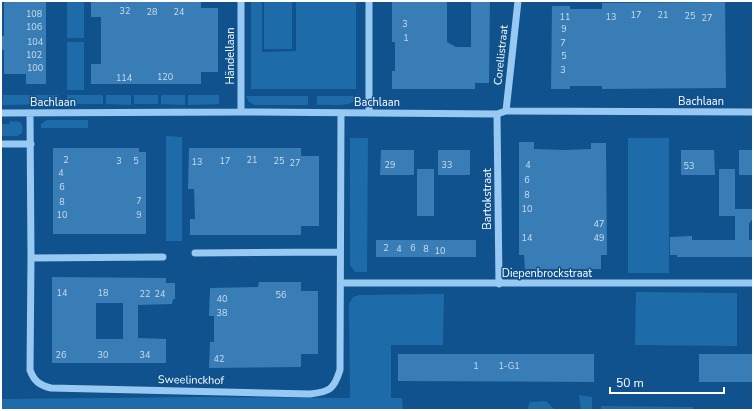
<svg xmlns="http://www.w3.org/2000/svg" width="754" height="411" viewBox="0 0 754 411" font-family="'Nunito Sans',sans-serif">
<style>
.green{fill:#1e6baa}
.building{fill:#387db6;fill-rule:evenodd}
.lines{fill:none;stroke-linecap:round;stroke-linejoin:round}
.minor{stroke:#97c9f2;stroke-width:7}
.labels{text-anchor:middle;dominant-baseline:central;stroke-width:3;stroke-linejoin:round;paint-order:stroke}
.number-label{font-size:9px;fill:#cddeed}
.street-label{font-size:11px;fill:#fff;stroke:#10528d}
</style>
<rect width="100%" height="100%" fill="#10528d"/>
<path class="green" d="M67 1H84V38H67Z
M251 1H262V52L296 51V1H356V89H251Z
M264 1H292V49H264Z
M67 42H84V90H67Z
M3 95H58V104L2 105Z
M67 95H103V104H67Z
M106 95H131V105L106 104Z
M134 95H158V104H134Z
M161 95H185V105L161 104Z
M188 95H219V104L188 105Z
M246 96H308V105H255L249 102Z
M317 96H359C353 109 330 104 317 105Z
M47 120H88V128H41V124Z
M10 121 20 122 23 127 22 133 17 136H1V124H10Z
M166 136 182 137V241H166Z
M350 138H368L367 272H355L350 265Z
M628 138H669V273H628Z
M636 292 737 293V346L635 345Z
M444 294 443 345H391V398H402L403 410H1V399L199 397 350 398 349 304 353 297 359 295Z
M579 395 592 397V410H581Z
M546 401 555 410H527L530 402Z
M601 406 693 407V410H601Z"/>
<path class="building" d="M91 1H201V8H218V72H201V84H91V64H101V17H91Z
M392 1H447V42L456 47H471V1H490L489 83H475V89H392V71H395V42H392Z
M4 2H46V84H26V74H4V50H1V36H4Z
M725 2 726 88 602 89V86H570V89H551L552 6H570V9H602V3Z
M519 142H534V149L565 150 591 149V143H606L607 255H601V269H525L524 255H519Z
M53 148H139V152H146V234H53Z
M189 148H301V156H319V226H301V235H190V219H195L194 189H188Z
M381 150H414V175H380Z
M438 150H470V175H438Z
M681 150H714L715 175H681Z
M739 150H753V175H739Z
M417 169H434V216H417Z
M719 169H735V209H753V218L749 224V240H753V257H677V255H670V237L692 236V240H735V216H719Z
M376 240H476V257H376Z
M52 277 166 278V283H175V299H173L172 304 138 305V338L166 339V363H52ZM96 303H123V339H96Z
M259 282H301V291H318V354H301V367L209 368 210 342H214V316H209L210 288 258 287Z
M398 354H594V382L398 381Z
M699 354H753V382H699Z"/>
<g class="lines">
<path class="minor" d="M241 1V112
M506 111 518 1
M369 112V1
M1 113 241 112 497 114 506 111 753 112
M30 113 31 258 30 370C34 381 39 385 51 388L310 394C330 392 334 389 340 370L341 113
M497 114 499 284
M1 144H31
M195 253 340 252
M31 258 163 257
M341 283H753"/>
</g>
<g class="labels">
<g class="number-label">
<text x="125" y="11">32</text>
<text x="152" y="12">28</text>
<text x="179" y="12">24</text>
<text x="34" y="14">108</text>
<text x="636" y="15">17</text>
<text x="663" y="15">21</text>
<text x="690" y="16">25</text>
<text x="565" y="17">11</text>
<text x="611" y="17">13</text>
<text x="707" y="18">27</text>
<text x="405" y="24">3</text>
<text x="34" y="27">106</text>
<text x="564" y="29">9</text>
<text x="406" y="38">1</text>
<text x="35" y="42">104</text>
<text x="563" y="43">7</text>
<text x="34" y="55">102</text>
<text x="564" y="56">5</text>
<text x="35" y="68">100</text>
<text x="563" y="70">3</text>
<text x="165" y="77">120</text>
<text x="124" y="78">114</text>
<text x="66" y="160">2</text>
<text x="252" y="160">21</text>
<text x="119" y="161">3</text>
<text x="136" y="161">5</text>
<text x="225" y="161">17</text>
<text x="279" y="161">25</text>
<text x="197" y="162">13</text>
<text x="295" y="163">27</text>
<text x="390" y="165">29</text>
<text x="447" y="165">33</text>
<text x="528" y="165">4</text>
<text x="689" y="166">53</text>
<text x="61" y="173">4</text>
<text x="527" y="180">6</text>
<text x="62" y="187">6</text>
<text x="527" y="195">8</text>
<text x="139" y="201">7</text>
<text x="62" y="202">8</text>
<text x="527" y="209">10</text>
<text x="62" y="215">10</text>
<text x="139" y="215">9</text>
<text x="599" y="224">47</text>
<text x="527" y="238">14</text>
<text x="599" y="238">49</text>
<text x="386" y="248">2</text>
<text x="413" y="248">6</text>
<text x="399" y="249">4</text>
<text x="426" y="249">8</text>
<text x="440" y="251">10</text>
<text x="62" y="293">14</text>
<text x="103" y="293">18</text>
<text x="145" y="294">22</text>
<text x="160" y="294">24</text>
<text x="281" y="295">56</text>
<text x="222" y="299">40</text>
<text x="222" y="313">38</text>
<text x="61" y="355">26</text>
<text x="103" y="355">30</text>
<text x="145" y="355">34</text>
<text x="219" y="359">42</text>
<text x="476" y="366">1</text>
<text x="509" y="366">1-G1</text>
</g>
<g class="street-label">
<text transform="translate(501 55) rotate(-84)">Corellistraat</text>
<text transform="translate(230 56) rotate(-90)">Händellaan</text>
<text x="701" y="101">Bachlaan</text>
<text x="53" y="102">Bachlaan</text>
<text x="377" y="102">Bachlaan</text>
<text transform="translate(487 199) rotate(-90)">Bartokstraat</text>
<text x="547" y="273">Diepenbrockstraat</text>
<text transform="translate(191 380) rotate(1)">Sweelinckhof</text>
</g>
</g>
<rect width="754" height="411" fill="none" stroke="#ffffff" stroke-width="4"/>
<path d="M610 387v6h114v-6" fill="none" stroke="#ffffff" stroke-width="2"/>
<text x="616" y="387" font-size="12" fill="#ffffff" stroke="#10528d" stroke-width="3" paint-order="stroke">50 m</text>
</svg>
